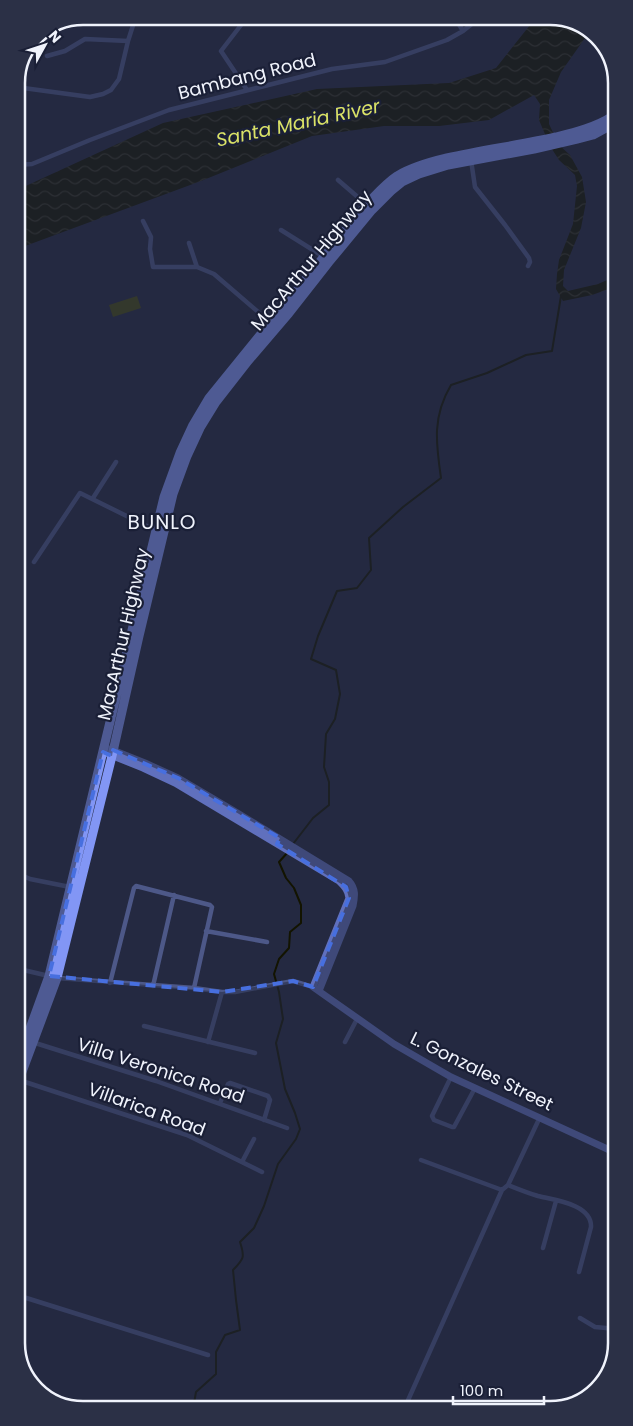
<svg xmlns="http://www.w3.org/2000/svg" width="633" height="1426" viewBox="0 0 633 1426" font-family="Poppins,sans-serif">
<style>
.pitch{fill:#464913}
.water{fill:url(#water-waves)}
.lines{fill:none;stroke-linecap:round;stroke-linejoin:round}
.stream{stroke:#131400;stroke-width:2}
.street{stroke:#4d5888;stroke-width:4.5}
.secondary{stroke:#6070bd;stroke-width:7}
.highway{stroke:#8296f5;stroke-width:9}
.marked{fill:none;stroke:#476fdf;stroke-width:4;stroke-dasharray:10 6;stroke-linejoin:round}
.labels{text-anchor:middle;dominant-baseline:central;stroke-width:4.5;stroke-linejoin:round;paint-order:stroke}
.street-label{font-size:18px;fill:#f0f3fc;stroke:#1a1f36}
.water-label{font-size:19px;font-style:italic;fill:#dae267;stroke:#1a1f36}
.quarter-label{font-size:20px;letter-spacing:1px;fill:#f0f3fc;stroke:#1a1f36}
.rim{fill:none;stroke:#f0f3fc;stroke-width:2.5}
</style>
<defs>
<pattern id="water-waves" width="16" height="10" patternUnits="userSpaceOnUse" patternTransform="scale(1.25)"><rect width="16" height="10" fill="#131400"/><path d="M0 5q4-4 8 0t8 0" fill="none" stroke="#363726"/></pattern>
</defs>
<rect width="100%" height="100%" fill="#242941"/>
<path class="pitch" d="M137 296 141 308 113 317 109 305Z"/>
<path class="water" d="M535 16H554L586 29 585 38 561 72 549 100V124L559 145 570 155 582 177 586 202 581 228 564 270 563 286 568 291 598 284 614 277V287L592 295 563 301 556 289 557 274 559 260 573 224 577 186 575 175 559 160 550 146 539 120 540 104 534 95 489 120 439 126H384L312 136 201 181 17 249V190L163 123 317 89 449 83 496 68 534 20Z"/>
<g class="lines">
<path class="stream" d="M293 844 313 818 329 805V782L324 767 326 734 335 719 340 694 336 670 311 659 318 636 337 591 357 588 371 570 369 538 403 507 441 478C436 443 432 417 451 385L487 373 526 355 552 351 561 296
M193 1409 196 1392 216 1374V1352L225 1335 240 1330 236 1300 233 1270C244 1259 245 1257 240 1242L254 1228 264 1206 278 1164 296 1139 300 1129 295 1113 285 1089 276 1043 283 1019 279 992 274 974 279 959 289 948 290 932 301 923V905L294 888 286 878 279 862 288 852"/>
<path class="street" d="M454 16 463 31
M47 56 65 51 85 39 128 41
M16 87 90 97 103 94 111 90 119 79 128 41 136 16
M247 90 221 51 248 16
M471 160 475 187 505 225 529 258 530 262 528 266
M17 165 32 164 90 140 169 110 332 69 385 62 447 40 463 31 482 16
M338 180 367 205
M143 221 151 237 150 249 153 267H197
M281 230 324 257
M189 243 197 267 214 274 271 323
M17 448 22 487 18 507
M93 498 116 462
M34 562 80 493 157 531
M19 874 30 879 70 887
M206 931 267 942
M19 969 49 976
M57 978 194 988 222 992H235L293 981 313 987
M110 983 134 888 136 886 210 905 212 907 194 988
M153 986 174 895
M144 1026 255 1053
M32 1042 156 1081 287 1128
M208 1042 222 992
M345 1042 357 1019
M451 1077 432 1116 434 1120 452 1127H454L475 1088
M19 1080 187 1135 262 1172
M220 1103 228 1084 230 1083 268 1096 270 1100 264 1120
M421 1160 502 1190
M242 1162 254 1139
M508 1185C518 1189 528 1193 538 1196 554 1200 592 1204 591 1227L579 1272
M543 1248 556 1201
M20 1296 208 1355
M580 1318 595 1327 617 1329
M405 1407 502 1190 508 1185 540 1117"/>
<path class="secondary" d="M110 749 145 763 178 778 234 811 349 881C356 889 355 896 353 906L319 991
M103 752 143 768 175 783 339 881C345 887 348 890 349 898L313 987 394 1044 451 1077 616 1153"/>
<path class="highway" d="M19 1059 49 976 164 497 180 453 193 425 209 398 366 205C376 195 385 184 397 176 412 167 430 162 447 158 483 150 520 145 556 137 576 132 596 127 613 116
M19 1080 57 978 112 756 139 636 173 494 187 456 200 428 216 402 248 361 289 313 329 262 372 210 391 191 402 182 419 174 448 165 534 149 577 139 593 135 613 124"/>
</g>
<path d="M0 0H633V1426H0ZM113 750 178 778 280 838 277 844 346 887 349 898 313 987 293 981 222 992 49 976 103 752 112 756Z" fill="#242941" fill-opacity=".55" fill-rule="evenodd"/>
<path class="marked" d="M113 750 178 778 280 838 277 844 346 887 349 898 313 987 293 981 222 992 49 976 103 752 112 756Z"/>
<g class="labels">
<g class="street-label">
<text transform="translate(247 76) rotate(-14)">Bambang Road</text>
<text transform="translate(311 260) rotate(-50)">MacArthur Highway</text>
<text transform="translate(123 634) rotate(-77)">MacArthur Highway</text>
<text transform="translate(161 1070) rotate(18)">Villa Veronica Road</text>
<text transform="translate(482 1071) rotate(26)">L. Gonzales Street</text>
<text transform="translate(147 1109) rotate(20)">Villarica Road</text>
</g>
<g class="water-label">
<text transform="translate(298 123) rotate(-12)">Santa Maria River</text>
</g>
<g class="quarter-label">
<text x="162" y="522">BUNLO</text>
</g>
</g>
<path d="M0 0H633V1426H0ZM83 25H550A58 58 0 0 1 608 83V1343A58 58 0 0 1 550 1401H83A58 58 0 0 1 25 1343V83A58 58 0 0 1 83 25Z" fill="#2b3046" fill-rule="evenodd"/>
<path class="rim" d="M83 25H550A58 58 0 0 1 608 83V1343A58 58 0 0 1 550 1401H83A58 58 0 0 1 25 1343V83A58 58 0 0 1 83 25Z"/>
<g transform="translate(45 45) rotate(50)" stroke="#1a1f36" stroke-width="4" paint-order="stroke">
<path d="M0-4L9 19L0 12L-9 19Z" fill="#f0f3fc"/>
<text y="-8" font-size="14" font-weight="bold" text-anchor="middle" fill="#f0f3fc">N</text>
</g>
<path d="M453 1396v8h91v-8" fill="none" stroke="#f0f3fc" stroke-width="2.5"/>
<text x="460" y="1396" font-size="15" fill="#f0f3fc" stroke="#1a1f36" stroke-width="4" paint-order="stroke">100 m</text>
</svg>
